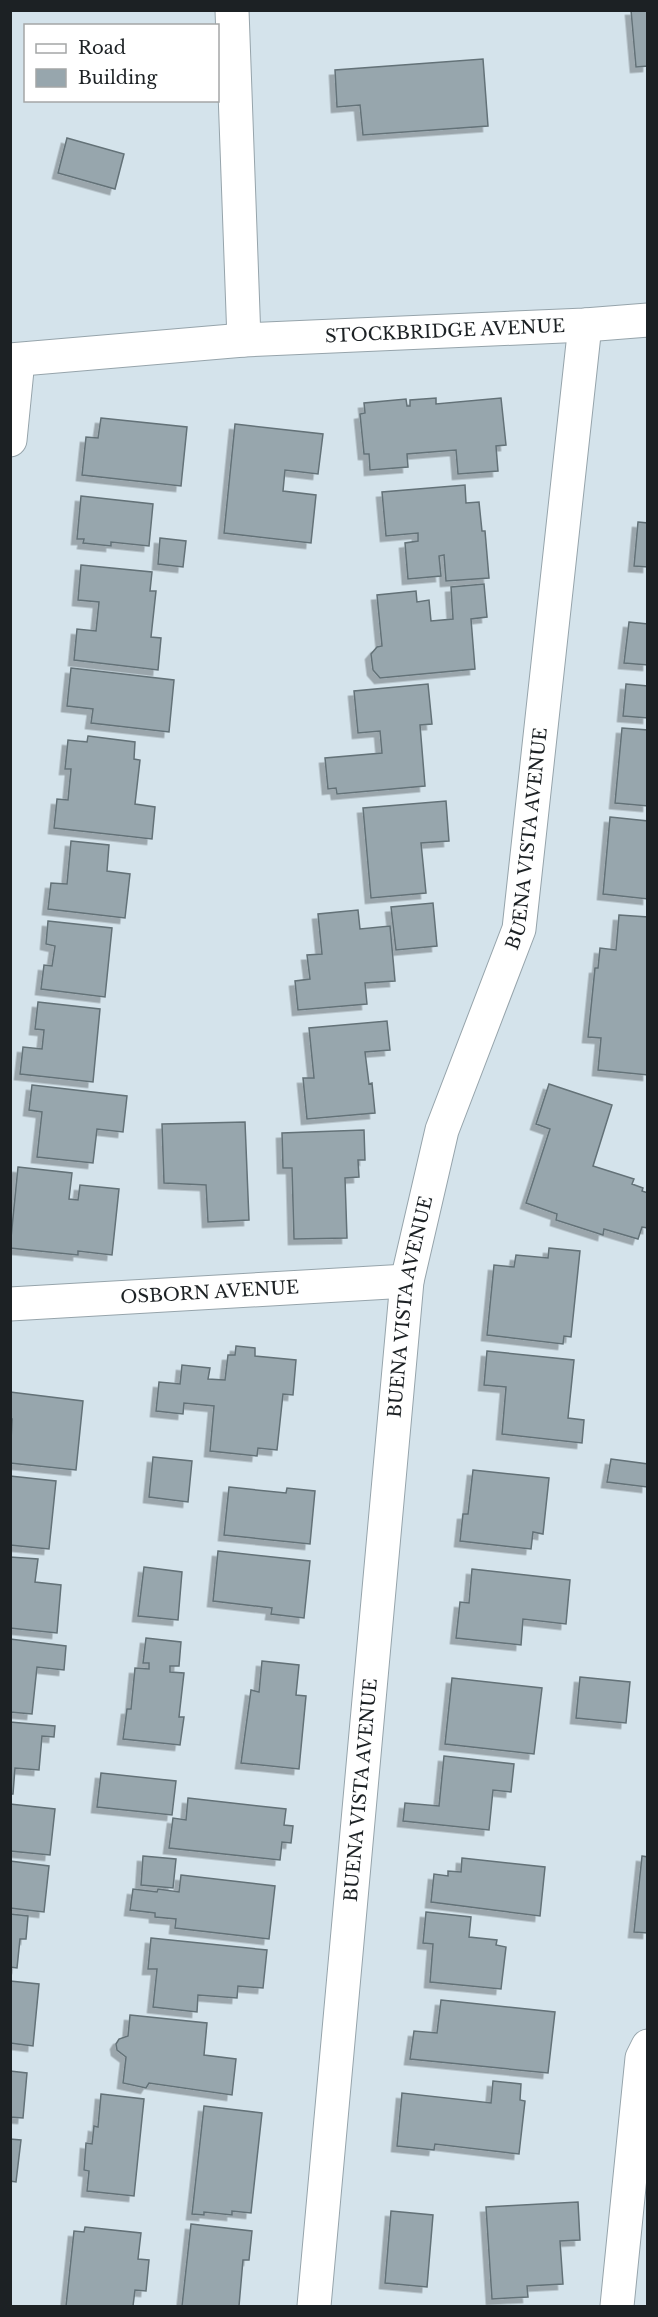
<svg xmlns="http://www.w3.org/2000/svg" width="658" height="2317" viewBox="0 0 658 2317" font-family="'Libre Baskerville',serif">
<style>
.building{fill:#97a6ad;stroke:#647278;stroke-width:1.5;filter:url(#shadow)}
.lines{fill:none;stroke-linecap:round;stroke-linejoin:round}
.street-casing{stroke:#96a4ab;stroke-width:35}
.secondary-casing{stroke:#96a4ab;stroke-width:35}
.street{stroke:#fff;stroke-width:33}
.secondary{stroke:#fff;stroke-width:33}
.labels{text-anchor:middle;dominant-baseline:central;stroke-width:5;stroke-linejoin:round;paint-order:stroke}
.street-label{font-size:18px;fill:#1c2124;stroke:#fff}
</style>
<defs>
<filter id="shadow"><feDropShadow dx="-5.5" dy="5.5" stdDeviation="0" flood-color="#0004"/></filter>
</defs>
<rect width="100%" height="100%" fill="#d4e3eb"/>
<path class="building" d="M631 10H648V66L636 67Z
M483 59 488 126 363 135 360 105 337 107 335 70Z
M67 138 124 154 115 189 58 173Z
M436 398V404L501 398 506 445 496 446 498 471 458 474 456 450 407 454 408 467 370 470 369 454H364L360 414 365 413 364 403 406 399 407 406H410V400Z
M101 418 187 427 181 486 82 475 86 437 98 438Z
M235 424 323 434 318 474 285 470 283 491 316 495 311 543 224 533Z
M465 485 466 503 479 502 482 531H485L489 578 446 581 444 555 439 556 441 576 408 579 405 543 418 541V533L386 536 382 492Z
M81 496 153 504 149 546 111 542V546L83 543 84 539H77Z
M638 522 648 523V567L634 566Z
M160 538 186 541 183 567 158 564Z
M81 565 152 572 150 591H156L151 637 161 638 158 670 74 660 77 629 96 631 99 602 78 600Z
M484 584 487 617 471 619 475 669 380 678 373 670 371 654 377 647 382 646 377 595 416 591 417 602 429 600 431 621 453 619 451 587Z
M629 622 648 624V665L624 663Z
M71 668 174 680 169 732 91 723 93 709 67 706Z
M428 684 432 724 420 725 425 786 337 794 336 788 328 789 325 758 382 753 380 731 358 733 354 691Z
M626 684 648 686V718L623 716Z
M622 728 648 730V806L615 803Z
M88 736 135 742 134 759 140 760 135 804 155 807 152 839 54 828 57 799 68 800 71 769H65L68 740 87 742Z
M446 801 449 841 421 843 426 893 371 898 363 808Z
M610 817 648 821V899L603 894Z
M71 841 109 845 107 871 130 874 125 918 48 909 51 883 67 884Z
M433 903 437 946 396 950 391 907Z
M358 910 360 929 390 926 395 981 365 983 367 1004 298 1010 295 981 310 979 307 955 322 954 318 914Z
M619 915 648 917V1075L598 1070 601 1038 588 1037 595 968H598L600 948 616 950Z
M48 921 112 928 105 997 41 989 44 965 52 966 55 946 46 944Z
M38 1002 100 1009 93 1082 20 1074 23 1047 42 1049 44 1030 35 1029Z
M387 1021 390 1050 365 1052 369 1084 372 1083 375 1113 307 1119 303 1078H314L309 1028Z
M549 1084 612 1105 593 1166 634 1179 632 1184 643 1188 642 1191 648 1193V1228L642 1227 638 1239 604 1229 603 1235 556 1220 557 1214 526 1203 550 1129 536 1124Z
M32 1085 127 1096 123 1132 97 1129 93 1163 37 1157 42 1112 29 1110Z
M245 1122 249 1220 208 1222 206 1185 164 1183 162 1124Z
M364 1130 365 1160H358L359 1177 345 1178 347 1238 294 1239 292 1168H283L282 1133Z
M18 1167 72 1173 69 1199 78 1200 80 1185 119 1189 112 1255 78 1251V1255L10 1248Z
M549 1248 580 1251 571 1337 564 1336 563 1344 487 1335 494 1265 514 1267 516 1255 548 1258Z
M236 1346 255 1348V1356L296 1360 293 1395 283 1394 277 1450 258 1448 257 1456 210 1451 214 1406 184 1403 183 1414 156 1411 159 1382 180 1384 182 1365 210 1368 208 1379 225 1380 228 1355H235Z
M487 1351 574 1360 568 1418 584 1420 582 1443 502 1434 506 1387 484 1385Z
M10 1392 83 1401 76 1470 10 1463 12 1419H10Z
M153 1457 192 1461 188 1502 149 1497Z
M611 1459 648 1464 647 1487 607 1482Z
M473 1470 549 1478 543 1534 533 1532 531 1549 460 1541 463 1514H468Z
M10 1476 56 1481 49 1549 10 1545Z
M229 1487 286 1493 287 1488 315 1491 310 1544 224 1535Z
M218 1551 310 1561 304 1618 271 1614 272 1608 213 1601Z
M10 1557 38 1559 35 1582 61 1585 57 1633 10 1628Z
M144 1567 182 1572 178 1620 138 1616Z
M472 1569 570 1580 566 1624 523 1619 521 1645 456 1638 460 1602 469 1603Z
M146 1638 181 1642 179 1666H170V1672L184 1673 179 1717H184L180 1745 123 1739 127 1709H131L135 1668 149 1669V1663H143Z
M10 1639 66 1646 64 1670 37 1667 32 1714 10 1712Z
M262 1661 299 1665 296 1695 306 1696 299 1769 241 1763 251 1690 259 1692Z
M580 1677 630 1682 626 1723 576 1718Z
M452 1678 542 1688 534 1754 445 1744Z
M10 1722 55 1726 54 1737 42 1736 39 1770 15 1768 13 1794H10Z
M444 1756 514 1764 511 1792 493 1790 489 1830 403 1821 405 1803 439 1806Z
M101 1773 176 1781 172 1815 97 1807Z
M188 1798 286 1809 284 1825 293 1826 291 1843 282 1842 280 1860 169 1848 173 1818 186 1820Z
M10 1804 55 1809 50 1855 10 1851Z
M143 1856 176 1859 173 1888 141 1885Z
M642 1856 648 1857V1933L634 1932Z
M462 1858 545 1867 540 1916 431 1902 434 1874 448 1876V1871L461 1872Z
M10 1861 49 1866 44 1912 10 1908Z
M181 1875 275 1886 269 1939 175 1928 176 1919 155 1917V1913L130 1910 133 1889 157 1892 158 1889 179 1892Z
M426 1912 471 1917 469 1937 497 1940 496 1945 506 1947 501 1989 430 1982 433 1944 423 1943Z
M10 1914 28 1916 26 1939H20L17 1968 10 1967Z
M151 1938 267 1950 263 1988 238 1986 237 1998 198 1995 197 2012 153 2007 157 1969H148Z
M10 1981 39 1984 33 2046 10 2043Z
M441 2000 555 2012 548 2073 410 2059 414 2031 437 2033Z
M130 2015 207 2023 204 2055 236 2059 232 2095 149 2083 146 2088 123 2083 126 2057 117 2050 116 2044 119 2039 128 2036Z
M10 2071 27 2073 23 2118 10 2117Z
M493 2081 521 2084 520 2100 525 2101 519 2154 435 2144 434 2150 397 2146 402 2093 491 2103Z
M101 2094 144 2099 134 2196 87 2191 89 2171 84 2170 86 2143 92 2144 94 2126 98 2127Z
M204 2106 262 2113 251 2213 232 2211V2215L204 2212V2215L192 2214Z
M10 2139 21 2140 16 2182 10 2181Z
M578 2202 580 2240 560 2241 563 2284 527 2286 528 2297 492 2299 486 2207Z
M391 2211 433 2215 427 2287 385 2283Z
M191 2224 252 2231 249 2260H243L239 2306H182Z
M85 2227 141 2233 138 2259 149 2260 146 2291 135 2290 133 2306H66L74 2231 84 2232Z"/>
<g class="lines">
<defs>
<g id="street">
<path d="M232 10 244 340"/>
<path d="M10 440 18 360"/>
<path id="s1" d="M10 1304 407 1281"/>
<path id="s2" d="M314 2306 407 1281 442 1130 519 929 585 325"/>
<path d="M617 2306 642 2058 648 2046"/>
</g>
<g id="secondary">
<path id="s3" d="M10 360 244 340 585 325 648 320"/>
</g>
</defs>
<use href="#street" class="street-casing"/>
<use href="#secondary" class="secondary-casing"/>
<use href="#street" class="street"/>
<use href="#secondary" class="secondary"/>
</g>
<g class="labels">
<g class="street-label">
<text stroke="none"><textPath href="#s3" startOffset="436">STOCKBRIDGE AVENUE</textPath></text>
<text stroke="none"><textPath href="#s2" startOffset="1490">BUENA VISTA AVENUE</textPath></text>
<text stroke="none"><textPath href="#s1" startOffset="200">OSBORN AVENUE</textPath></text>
<text stroke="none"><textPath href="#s2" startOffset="1004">BUENA VISTA AVENUE</textPath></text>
<text stroke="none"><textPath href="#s2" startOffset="518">BUENA VISTA AVENUE</textPath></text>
</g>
</g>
<rect width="658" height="2317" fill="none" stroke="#1c2124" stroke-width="24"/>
<rect x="24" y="24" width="195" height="78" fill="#ffffff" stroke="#a4a6a7" stroke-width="1.5"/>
<rect x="36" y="44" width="30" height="9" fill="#ffffff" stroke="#a4a6a7" stroke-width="1.5"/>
<text x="78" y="54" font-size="18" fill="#1c2124">Road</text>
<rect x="36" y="69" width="30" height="18" fill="#97a6ad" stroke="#a4a6a7" stroke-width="1.5"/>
<text x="78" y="84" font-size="18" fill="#1c2124">Building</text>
</svg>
